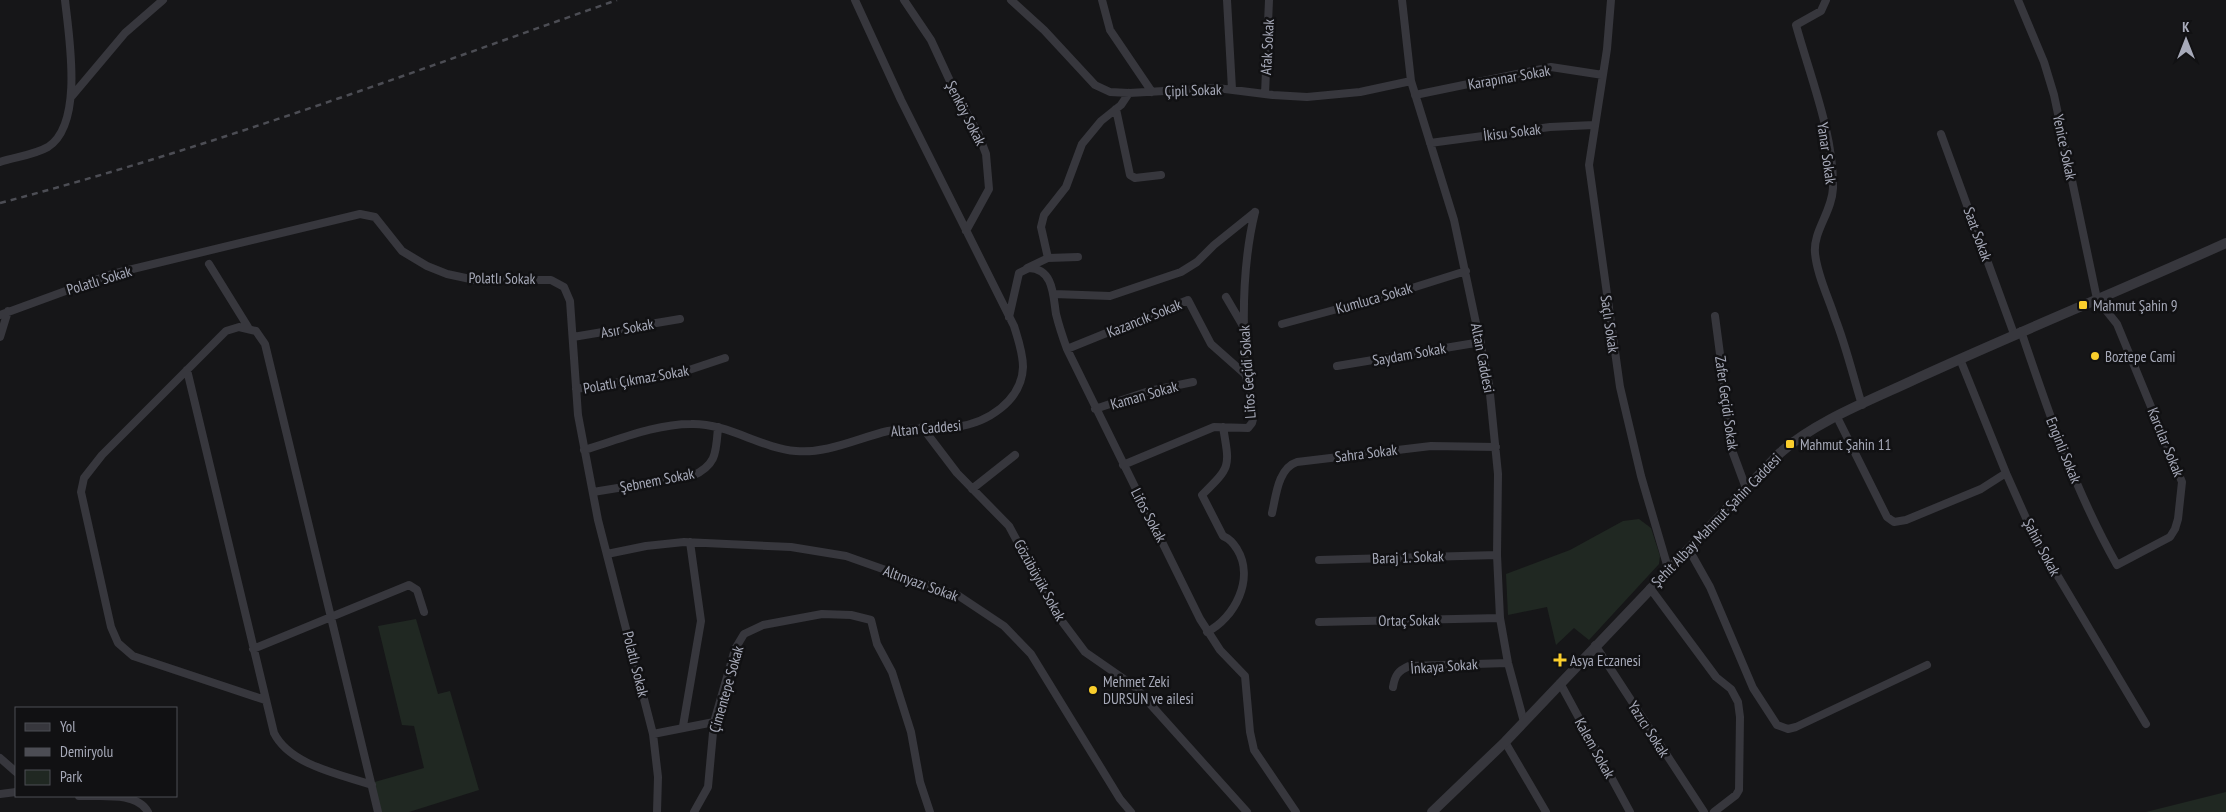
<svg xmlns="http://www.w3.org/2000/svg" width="2226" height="812" viewBox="0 0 2226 812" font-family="'PT Sans Narrow',sans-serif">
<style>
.green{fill:#202822}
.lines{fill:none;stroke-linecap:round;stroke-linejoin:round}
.minor{stroke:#37373d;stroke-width:8}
.tertiary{stroke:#37373d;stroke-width:10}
.rail{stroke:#4c4d54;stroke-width:2.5;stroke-dasharray:6 5;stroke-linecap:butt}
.poi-dot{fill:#face2c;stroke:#111113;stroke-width:2}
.labels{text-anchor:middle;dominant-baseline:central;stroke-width:5;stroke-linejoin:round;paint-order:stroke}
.street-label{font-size:15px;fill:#a7aab9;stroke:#111113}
.poi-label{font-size:15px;fill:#a7aab9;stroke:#111113;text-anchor:start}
</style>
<rect width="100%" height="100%" fill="#161618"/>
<path class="green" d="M1639 519 1651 528 1660 556 1659 564 1589 640 1574 628 1556 645 1547 607 1508 615 1506 574 1570 550 1623 521Z
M416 619 438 694 450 691 479 790 409 812H378L371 783 424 768 414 726 402 725 378 626Z
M2226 792V812H2146Z"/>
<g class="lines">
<path class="minor" d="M904 0 931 40 956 94 978 133 986 154 989 189 966 231
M1011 0 1044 30 1095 85 1110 92 1129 93 1217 88 1273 95 1307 97 1360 92 1411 81
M1102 0 1110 30 1152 92
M1227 0 1232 89
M1402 0 1411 81 1454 220 1489 384 1498 474 1497 555 1500 618 1508 663 1524 722
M1611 0 1607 49 1589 165 1620 387 1641 476 1668 568
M1826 0 1821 11 1796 25C1810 76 1834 135 1833 188 1832 212 1813 231 1815 253 1817 275 1828 296 1835 318 1846 346 1853 376 1862 405
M2018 0 2044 62 2054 95 2097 299 2117 324 2182 482 2178 519 2175 529 2170 537 2117 565C2075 491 2048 411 2021 331
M1265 94 1269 0
M1415 95 1551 67 1603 75
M72 96 125 33 163 0
M1116 109 1130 175 1135 178 1161 175
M1941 134 2014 334
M1430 143 1550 127 1594 125
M0 162C15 157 34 155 48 147 84 124 69 37 65 0
M1048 258 1041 227 1044 215 1066 187 1082 144 1101 121 1121 105 1129 93
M209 264 248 327
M1027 268 1048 258 1078 257
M1054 294 1110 296 1181 272 1197 262 1214 245 1255 212
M1226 297 1243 326
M0 315 112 274 360 214 375 217 402 251 427 266 447 274 475 280H551L564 287 570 301 578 415 598 520 653 734 658 777 657 812
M1715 316 1733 453 1746 488
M1009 317 1019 273 1029 268C1054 269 1053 296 1056 314 1059 326 1063 338 1067 349L1200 619 1220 650 1245 676 1250 732 1254 750 1296 812
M1282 324 1393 294 1466 271
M0 337 8 311
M573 337 680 319
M1067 349 1188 300 1211 344 1246 375
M1960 359 2006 473 2034 536 2146 724
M1337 366 1481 342
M187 370 274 733C290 765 339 774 372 785
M576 389 686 371 725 358
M1095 409 1149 391 1193 382
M1837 417 1887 517 1894 522 1906 520 1981 489 2006 473
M922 427 957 473 1009 526 1055 612 1085 652 1134 686 1247 812
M584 450C618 440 655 424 691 424 728 423 760 448 796 451 827 454 858 438 888 431 911 427 933 430 956 427 987 423 1022 401 1023 367 1023 353 1018 339 1014 326L901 100 855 0
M1123 465 1214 427 1248 428 1252 423C1257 409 1247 389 1246 374 1242 320 1242 265 1255 212
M972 489 1015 455
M593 492 692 476C717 465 716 452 718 427
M1272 513C1276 496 1278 468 1297 462L1431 446 1496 447
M1688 548 1710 587 1753 688 1777 725 1788 729 1796 727 1927 665
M607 554 646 546 684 542 791 547 846 556 959 596 1004 626 1031 654 1120 799 1131 812
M1319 560 1497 555
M1650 588 1716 677 1731 689 1738 702 1740 717 1739 790 1736 795 1714 812
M1319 622 1500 618
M1207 632C1235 618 1255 578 1237 549 1233 543 1230 539 1223 536L1202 495C1231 466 1230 468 1223 427
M1595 645 1704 812
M253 649 409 585 417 590 424 612
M1560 683 1630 812
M1393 687C1395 675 1398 671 1409 666L1508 663
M265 700 133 656 118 643 111 627 81 492 84 478 102 455 226 331 239 327 256 331 265 344 378 812
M683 726 701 621 690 542
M653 734 714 722
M1505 742 1546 812
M0 758 16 772
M0 794 16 792
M79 796C99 797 137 791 148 812
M694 812 708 787 714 722 735 649 744 634 763 625 822 614 851 615 871 620 877 644 892 672 911 732 920 782 930 812"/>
<path class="tertiary" d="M1432 812 1505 742 1780 453C1817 420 1874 399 1920 377 2021 331 2124 289 2226 243"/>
<path class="rail" d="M0 203C210 148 413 72 617 0"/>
</g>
<g class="poi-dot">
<rect x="2078" y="300" width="10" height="10" rx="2.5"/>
<circle cx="2095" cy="356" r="5"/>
<rect x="1785" y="439" width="10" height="10" rx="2.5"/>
<path d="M1557.5 652.5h5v5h5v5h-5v5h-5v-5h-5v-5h5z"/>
<circle cx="1093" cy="690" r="5"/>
</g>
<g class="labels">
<g class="street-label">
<text transform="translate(1267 47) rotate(-87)">Afak Sokak</text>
<text transform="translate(1509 77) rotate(-10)">Karapınar Sokak</text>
<text transform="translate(1193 90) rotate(-2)">Çipil Sokak</text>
<text transform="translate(966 113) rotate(63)">Şenköy Sokak</text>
<text transform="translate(1512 132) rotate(-7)">İkisu Sokak</text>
<text transform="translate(2065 147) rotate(78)">Yenice Sokak</text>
<text transform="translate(1827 153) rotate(82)">Yanar Sokak</text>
<text transform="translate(1978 234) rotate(70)">Saat Sokak</text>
<text transform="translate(502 278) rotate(1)">Polatlı Sokak</text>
<text transform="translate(99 280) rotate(-17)">Polatlı Sokak</text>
<text transform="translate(1374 298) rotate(-16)">Kumluca Sokak</text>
<text transform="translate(1144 318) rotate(-22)">Kazancık Sokak</text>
<text transform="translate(1610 324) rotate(82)">Saçlı Sokak</text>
<text transform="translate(627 328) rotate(-10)">Asır Sokak</text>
<text transform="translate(1409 354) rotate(-10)">Saydam Sokak</text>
<text transform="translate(1483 358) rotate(79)">Altan Caddesi</text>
<text transform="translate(1247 372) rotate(-94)">Lifos Geçidi Sokak</text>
<text transform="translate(636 379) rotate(-10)">Polatlı Çıkmaz Sokak</text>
<text transform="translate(1144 395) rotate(-16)">Kaman Sokak</text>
<text transform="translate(1727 403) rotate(82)">Zafer Geçidi Sokak</text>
<text transform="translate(926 428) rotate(-5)">Altan Caddesi</text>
<text transform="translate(2166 442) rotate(68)">Karcılar Sokak</text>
<text transform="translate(2064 450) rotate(68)">Enginli Sokak</text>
<text transform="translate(1366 453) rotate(-7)">Sahra Sokak</text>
<text transform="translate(657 480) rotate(-11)">Şebnem Sokak</text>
<text transform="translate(1149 515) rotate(62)">Lifos Sokak</text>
<text transform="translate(1716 520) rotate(-46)">Şehit Albay Mahmut Şahin Caddesi</text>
<text transform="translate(2042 547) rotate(62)">Şahin Sokak</text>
<text transform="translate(1408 557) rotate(-2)">Baraj 1. Sokak</text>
<text transform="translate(1040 580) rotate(61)">Gözübüyük Sokak</text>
<text transform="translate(921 583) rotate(20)">Altınyazı Sokak</text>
<text transform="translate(1409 620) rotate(-1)">Ortaç Sokak</text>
<text transform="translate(636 664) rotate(76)">Polatlı Sokak</text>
<text transform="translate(1444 666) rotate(-4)">İnkaya Sokak</text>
<text transform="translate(726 689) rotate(-74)">Çimentepe Sokak</text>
<text transform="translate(1649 729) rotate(57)">Yazıcı Sokak</text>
<text transform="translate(1595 748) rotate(61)">Kalem Sokak</text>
</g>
<g class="poi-label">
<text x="2093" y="305">Mahmut Şahin 9</text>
<text x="2105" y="356">Boztepe Cami</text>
<text x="1800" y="444">Mahmut Şahin 11</text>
<text x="1570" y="660">Asya Eczanesi</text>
<text x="1103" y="681">Mehmet Zeki<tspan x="1103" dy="17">DURSUN ve ailesi</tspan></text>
</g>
</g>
<rect x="15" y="707" width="162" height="90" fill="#111113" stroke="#4d4e55"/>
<rect x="25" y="723" width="25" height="8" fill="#37373d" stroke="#4d4e55"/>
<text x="60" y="732" font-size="15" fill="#a7aab9">Yol</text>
<rect x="25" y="748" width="25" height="8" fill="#4c4d54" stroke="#4d4e55"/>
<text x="60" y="757" font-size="15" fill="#a7aab9">Demiryolu</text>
<rect x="25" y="770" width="25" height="15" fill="#202822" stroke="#4d4e55"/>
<text x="60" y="782" font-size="15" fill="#a7aab9">Park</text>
<g transform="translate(2186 40)" stroke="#111113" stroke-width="4" paint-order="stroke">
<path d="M0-4L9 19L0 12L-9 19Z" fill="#a7aab9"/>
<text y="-8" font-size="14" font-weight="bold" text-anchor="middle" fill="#a7aab9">K</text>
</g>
</svg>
